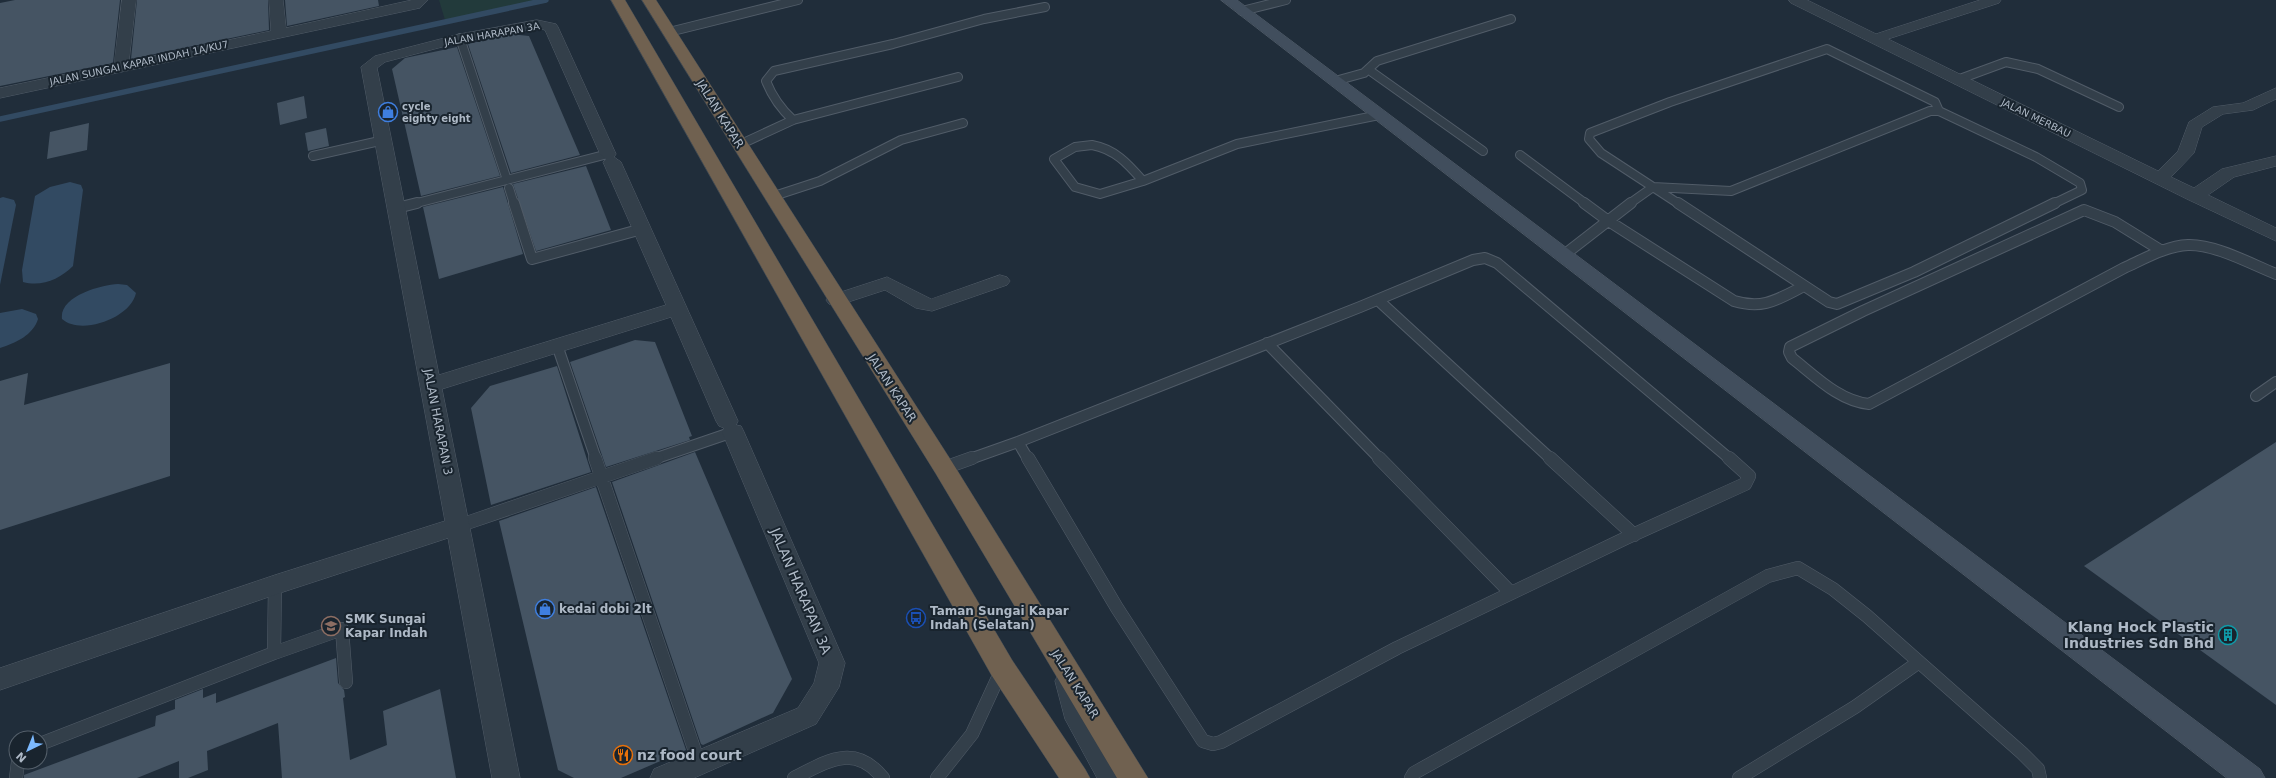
<svg xmlns="http://www.w3.org/2000/svg" width="2276" height="778" viewBox="0 0 2276 778" font-family="'DejaVu Sans',sans-serif">
<style>
.green{fill:#223a3b}
.water{fill:#324a62}
.lines{fill:none;stroke-linecap:round;stroke-linejoin:round}
.stream{stroke:#324a62;stroke-width:5.5}
.building{fill:#455463}
.lane-far2-casing{stroke:#515c68;stroke-width:10}
.lane-far1-casing{stroke:#515c68;stroke-width:12}
.lane-casing{stroke:#515c68;stroke-width:14}
.street-casing{stroke:#515c68;stroke-width:1}
.secondary-casing{stroke:#515c68;stroke-width:1}
.highway-casing{stroke:#3e4954;stroke-width:1}
.lane-far2{stroke:#333f4a;stroke-width:8}
.lane-far1{stroke:#333f4a;stroke-width:10}
.lane{stroke:#333f4a;stroke-width:13}
.street{fill:#333f4a;fill-rule:evenodd}
.secondary{fill:#414e5d;fill-rule:evenodd}
.highway{fill:#706150;fill-rule:evenodd}
.labels{text-anchor:middle;dominant-baseline:central;stroke-width:4;stroke-linejoin:round;paint-order:stroke}
.far-street-label{font-size:10px;fill:#aeb9c6;stroke:#19242e}
.far-poi-label{font-size:10px;font-weight:bold;fill:#aeb9c6;stroke:#19242e;text-anchor:start}
.street-label{font-size:12px;fill:#aeb9c6;stroke:#19242e}
.poi-label{font-size:12px;font-weight:bold;fill:#aeb9c6;stroke:#19242e;text-anchor:start}
.near-street-label{font-size:14px;fill:#aeb9c6;stroke:#19242e}
.near-poi-label{font-size:14px;font-weight:bold;fill:#aeb9c6;stroke:#19242e;text-anchor:end}
</style>
<rect width="100%" height="100%" fill="#202d3a"/>
<path class="green" d="M439 0H542L445 20Z"/>
<path class="water" d="M70 182 81 185 83 190 73 266C60 279 42 287 23 282L22 270 35 196 50 187Z
M3 197 14 200 16 205 0 285V198Z
M118 284 127 285 136 293C131 318 81 336 62 319 59 296 101 285 118 284Z
M22 309 36 314 38 319C33 335 16 343 0 348V313Z"/>
<g class="lines">
<path class="stream" d="M0 119 546 0"/>
</g>
<path class="building" d="M15 0H120L113 63 0 86V3Z
M137 0H268L269 30 131 59Z
M285 0H378L379 6 287 26Z
M510 34 529 36 580 155 511 173 468 44Z
M457 47 500 176 421 196 392 69 405 58Z
M304 96 307 118 280 125 277 103Z
M89 123 87 150 47 159 50 132Z
M326 128 329 146 308 151 305 133Z
M586 166 611 230 536 251 513 184Z
M503 187 523 254 439 279 423 207Z
M635 340 655 342 692 436 689 437 690 440 606 467 570 362Z
M170 363V476L0 530V381L28 373 24 405Z
M557 366 591 472 491 505 471 408 490 386Z
M2276 442V705L2084 566Z
M695 452 792 679 773 713 703 745 701 744 612 482Z
M596 487 686 750 621 778H574L558 770 499 521Z
M336 658 338 683 344 690 345 697 343 698 350 760 387 745 383 711 440 689 456 778H282L278 723 207 751 208 770 188 778H179V761L137 778H24V775L155 726 156 716 175 709V700L203 689V698L216 693V703Z"/>
<g class="lines">
<defs>
<path id="lane-far2" d="M1242 11 1286 0
M669 32 798 0
M460 38 507 180
M1369 70 1483 151
M1957 80 2006 62 2038 69 2119 107
M1335 81 1364 73 1377 61 1511 19
M793 120C781 109 772 96 766 81L774 71 893 44 984 19 1045 7
M739 145 793 120 958 77
M1092 145C1115 149 1128 164 1143 181L1100 194 1075 187 1054 159 1075 147Z
M1520 155 1586 204
M313 156 384 140
M1143 181 1237 144 1379 115
M509 188 514 204
M771 197 820 181 901 140 963 123
M413 204 608 154
M1629 204 1653 187 1601 153 1589 139 1590 133 1670 102 1827 49 1935 102 1939 111
M1679 204 1653 187 1731 191 1930 111H1939L2036 157 2080 183 2082 190 2053 204"/>
<path id="lane-far1" d="M514 203 532 259 642 229
M1584 203 1607 220 1734 301C1764 310 1778 299 1804 286
M1678 203 1829 302 1837 304 1914 272 2055 203
M397 208 417 203
M2162 251 2115 222 2084 210 1863 311 1790 347 1789 352 1792 358C1815 376 1839 401 1869 404L2124 268C2144 259 2166 246 2188 245 2215 244 2251 264 2276 274
M1564 255 1631 203
M1378 300 1551 459
M1267 343 1380 459
M557 345 596 459
M2256 396 2276 382
M1018 442 1028 459
M1018 442 1360 307 1473 260 1485 258 1497 263 1730 459
M654 459 733 432
M970 459 1018 442"/>
<path id="lane" d="M595 458 699 763
M1028 458 1117 608 1203 741 1213 744 1221 742 1397 648 1626 538 1745 484 1749 476 1729 458
M1379 458 1511 593
M1550 458 1634 535
M944 468 972 458
M458 526 657 458
M274 653 342 629 346 682
M40 744 274 653 275 585
M16 778 18 762
M794 778C826 762 854 742 883 778
M937 778 972 734 1002 669
M1411 778 1414 773 1768 576 1798 568 1833 589 1867 616 2022 753 2038 769 2040 778
M1739 778 1855 707 1919 662"/>
<path id="street" d="M122 0H136L129 61 271 31 269 0H283L286 28 412 0H428L420 8 415 9 0 98V88L114 64Z
M1789 0H1807L1876 34 1980 0H2001L1999 3 1888 39 2158 171 2178 151 2189 122 2213 107 2243 103 2276 88V99L2253 110 2223 114 2202 127 2194 153 2171 177 2194 188 2222 169 2276 156V166L2234 177 2208 195 2276 228V241L2189 200 1791 3Z
M537 20 556 24 558 27 616 154 614 157 621 162 738 421 736 425 741 426 744 432 845 663 839 687 816 724 694 778H650L654 769 798 708 814 683 819 663 722 432 724 428 719 426 716 421 671 317 442 389 520 778H492L448 538 280 593 0 690V668L275 575 445 521 361 67 375 56 460 34ZM537 28 545 30 600 154 606 159 603 162 666 305 439 375 377 68 385 62 461 42Z
M1000 275 1007 277 1010 281 1007 285 932 311 916 308 885 290 836 306 829 304 826 300 829 296 887 277 931 299Z
M1068 670 1077 673 1091 716 1126 778H1097L1065 719 1055 681 1059 673Z"/>
<path id="secondary" d="M1221 0H1237L2260 769 2265 778H2227Z"/>
<path id="highway" d="M611 0H625L1012 660 1085 769 1090 778H1059L992 676Z
M642 0H656L952 462 1148 778H1117L936 474Z"/>
</defs>
<use href="#lane-far2" class="lane-far2-casing"/>
<use href="#lane-far1" class="lane-far1-casing"/>
<use href="#lane" class="lane-casing"/>
<use href="#street" class="street-casing"/>
<use href="#secondary" class="secondary-casing"/>
<use href="#highway" class="highway-casing"/>
<use href="#lane-far2" class="lane-far2"/>
<use href="#lane-far1" class="lane-far1"/>
<use href="#lane" class="lane"/>
<use href="#street" class="street"/>
<use href="#secondary" class="secondary"/>
<use href="#highway" class="highway"/>
</g>
<defs>
<symbol id="shop-ring" viewBox="-11 -11 22 22"><circle r="9.5" fill="#19242e" stroke="#3f7fe0" stroke-width="1.5"/><path d="M-5-2.5h2.3a2.7 3.5 0 0 1 5.4 0H5L5.5 6h-11ZM-1.5-2.5h3a1.5 2.3 0 0 0-3 0Z" fill="#3f7fe0"/></symbol>
<symbol id="bus-ring" viewBox="-11 -11 22 22"><circle r="9.5" fill="#19242e" stroke="#1a4fb4" stroke-width="1.5"/><path d="M-5-6H5V4H4V6H2V4H-2V6H-4V4H-5ZM-3.5-4V0h7V-4ZM-3.5 1.2v1.5H-2V1.2ZM2 1.2v1.5H3.5V1.2Z" fill="#1a4fb4"/></symbol>
<symbol id="school-ring" viewBox="-11 -11 22 22"><circle r="9.5" fill="#19242e" stroke="#8d6e63" stroke-width="1.5"/><path d="M0-5L7-2L0 1L-7-2ZM-4 1L0 2.5L4 1V4Q0 6-4 4Z" fill="#8d6e63"/></symbol>
<symbol id="building-ring" viewBox="-11 -11 22 22"><circle r="9.5" fill="#19242e" stroke="#0f9aa8" stroke-width="1.5"/><path d="M-4-6H4V6H1V3H-1V6H-4ZM-2.5-4.3h1.7v1.8h-1.7ZM.8-4.3h1.7v1.8H.8ZM-2.5-1h1.7V.8h-1.7ZM.8-1h1.7V.8H.8Z" fill="#0f9aa8"/></symbol>
<symbol id="restaurant-ring" viewBox="-11 -11 22 22"><circle r="9.5" fill="#19242e" stroke="#e8710a" stroke-width="1.5"/><path d="M-5-6h1v4h1v-4h1v4h1v-4h1v5L-1.5 .5V6h-2V.5L-5-1ZM5-6V6H3V1.5H1.5Q1.5-4 5-6Z" fill="#e8710a"/></symbol>
</defs>
<g fill-rule="evenodd">
<use href="#shop-ring" x="377" y="101" width="22" height="22"/>
<use href="#shop-ring" x="534" y="598" width="22" height="22"/>
<use href="#bus-ring" x="905" y="607" width="22" height="22"/>
<use href="#school-ring" x="320" y="615" width="22" height="22"/>
<use href="#building-ring" x="2217" y="624" width="22" height="22"/>
<use href="#restaurant-ring" x="612" y="744" width="22" height="22"/>
</g>
<g class="labels">
<g class="far-street-label">
<text transform="translate(492 34) rotate(-10)">JALAN HARAPAN 3A</text>
<text transform="translate(139 63) rotate(-12)">JALAN SUNGAI KAPAR INDAH 1A/KU7</text>
<text transform="translate(2036 118) rotate(26)">JALAN MERBAU</text>
</g>
<g class="far-poi-label">
<text x="402" y="106">cycle<tspan x="402" dy="12">eighty eight</tspan></text>
</g>
<g class="street-label">
<text transform="translate(720 114) rotate(58)">JALAN KAPAR</text>
<text transform="translate(892 388) rotate(57)">JALAN KAPAR</text>
<text transform="translate(438 422) rotate(79)">JALAN HARAPAN 3</text>
<text transform="translate(1075 684) rotate(58)">JALAN KAPAR</text>
</g>
<g class="poi-label">
<text x="559" y="609">kedai dobi 2lt</text>
<text x="930" y="611">Taman Sungai Kapar<tspan x="930" dy="14">Indah (Selatan)</tspan></text>
<text x="345" y="619">SMK Sungai<tspan x="345" dy="14">Kapar Indah</tspan></text>
</g>
<g class="near-street-label">
<text transform="translate(801 591) rotate(67)">JALAN HARAPAN 3A</text>
</g>
<g class="near-poi-label">
<text x="2214" y="627">Klang Hock Plastic<tspan x="2214" dy="16">Industries Sdn Bhd</tspan></text>
<text x="637" y="755" text-anchor="start">nz food court</text>
</g>
</g>
<g transform="translate(28 750) rotate(223)"><circle r="19" fill="#19242e" stroke="#55606b"/>
<path d="M0-3L7 15L0 10L-7 15Z" fill="#7cb9fe"/>
<text y="-6" font-size="11" font-weight="bold" text-anchor="middle" fill="#aeb9c6">N</text>
</g>
</svg>
